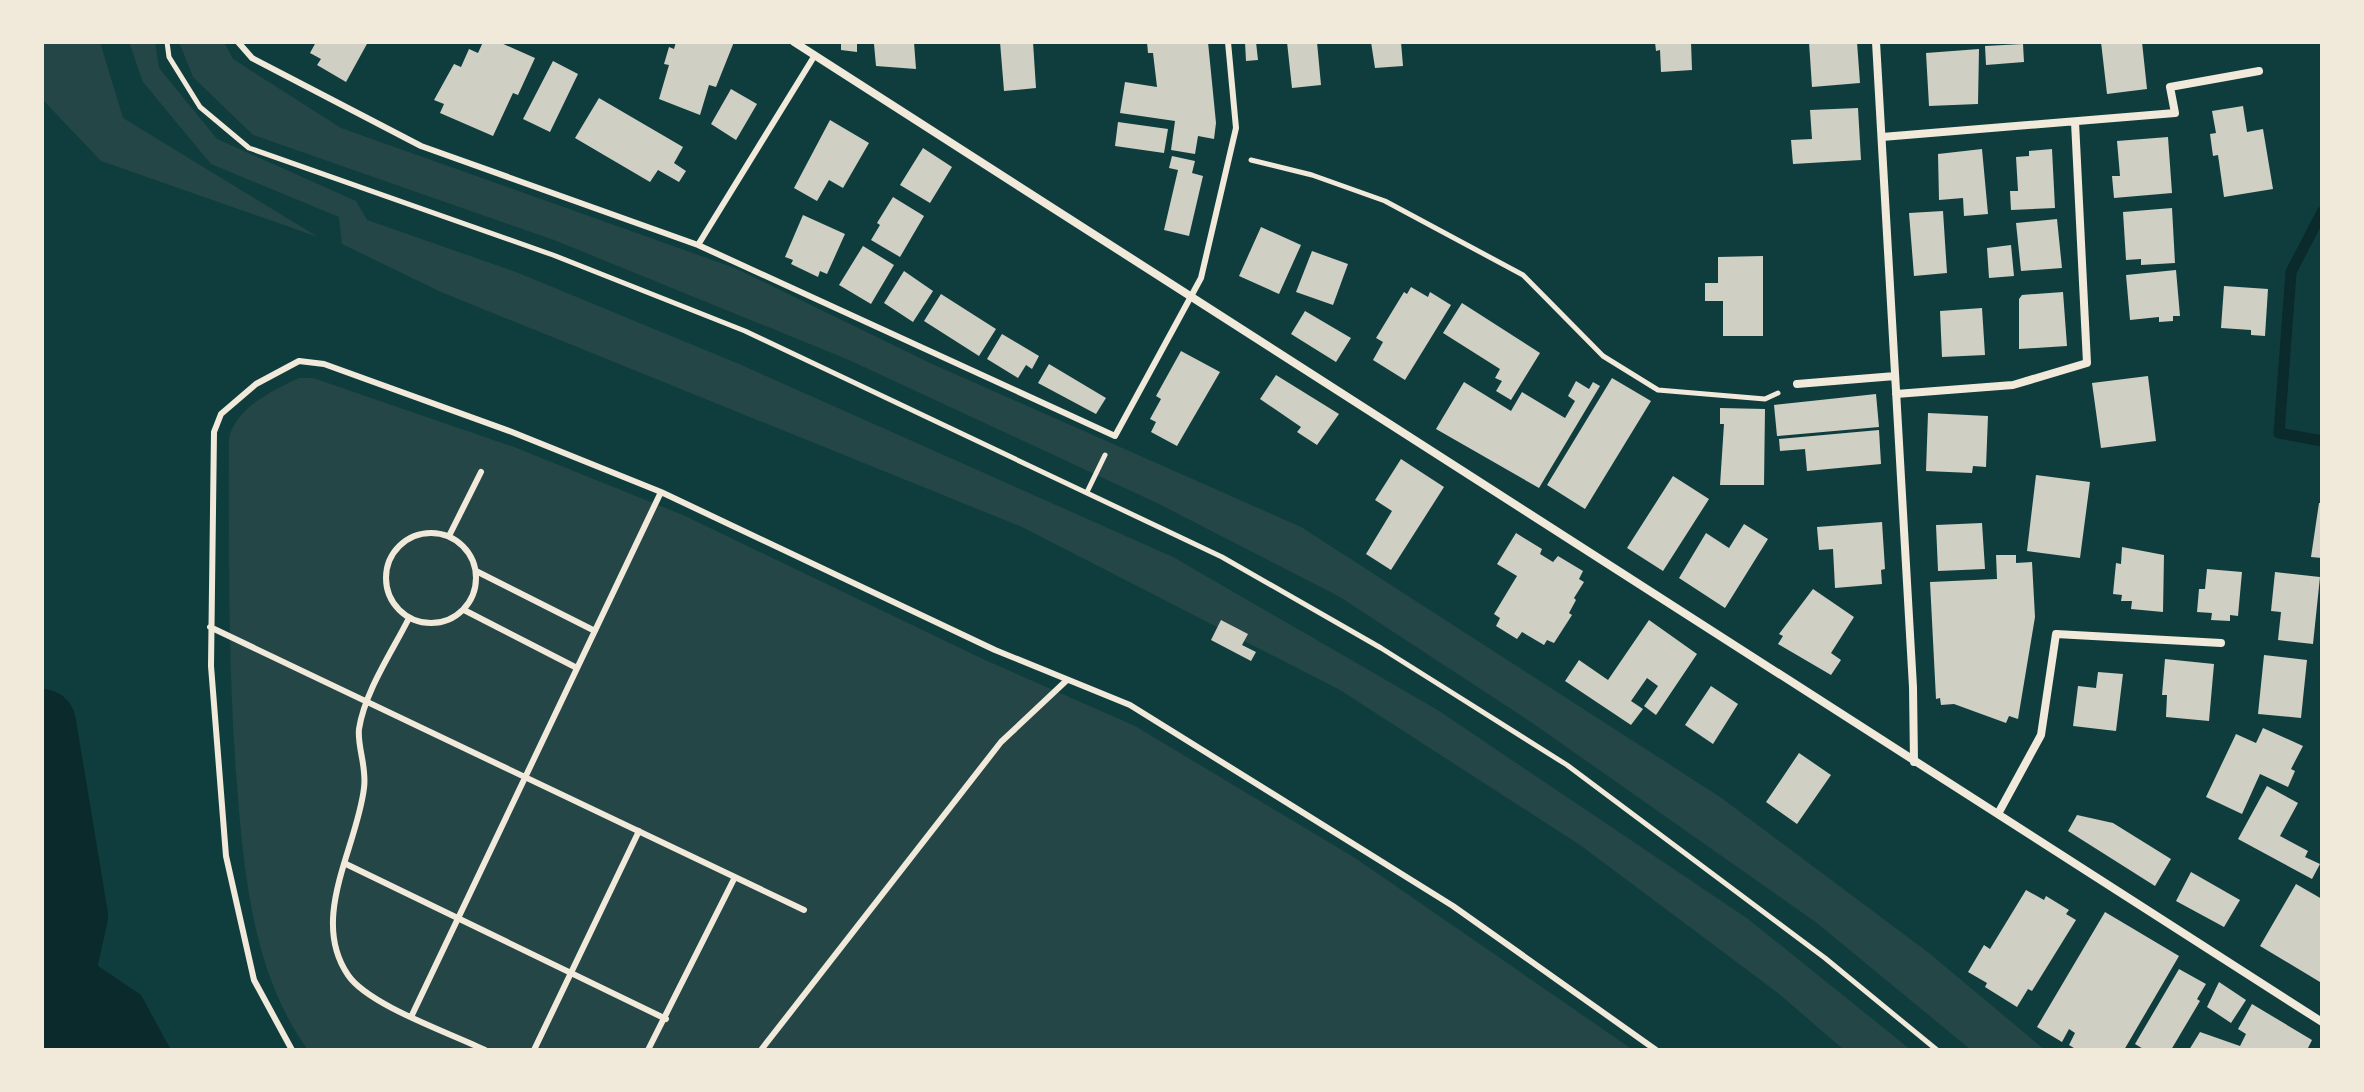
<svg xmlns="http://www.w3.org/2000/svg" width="2364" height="1092" viewBox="0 0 2364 1092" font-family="Figtree,sans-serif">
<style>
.green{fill:#244646}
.water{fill:#0a2a2b}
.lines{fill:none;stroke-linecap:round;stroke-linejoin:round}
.stream{stroke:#0a2a2b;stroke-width:11}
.river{stroke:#0a2a2b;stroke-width:68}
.building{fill:#cfcfc3}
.path{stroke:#f1e9da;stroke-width:5}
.service{stroke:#f1e9da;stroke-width:6}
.minor{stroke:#f1e9da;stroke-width:8}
</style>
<rect width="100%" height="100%" fill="#0f3d3e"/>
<path class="green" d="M42 42H100L123 118 318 237 101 161 42 99Z
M129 42H155L159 68 217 139 356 201 367 220 516 272 739 364 1173 557 1436 709 1748 919 1911 1050H1844L1778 993 1580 845 1340 690 1022 527 441 292 342 244 339 217 211 164 143 82Z
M179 42H224L233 59 341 128 735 268 930 363 1301 527 1720 797 1929 953 2045 1050H1971L1817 923 1531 722 1340 597 1157 503 849 360 554 240 253 135 193 77Z
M299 378H313L514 447 683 515 985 660 1135 726 1355 858 1633 1050H308C251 972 243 865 236 772 228 661 229 550 229 439 235 408 272 391 299 378Z"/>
<path class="water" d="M42 928 141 995 171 1050H42Z"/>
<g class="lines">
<path class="stream" d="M2322 212 2291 272 2279 433 2322 441"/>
<path class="river" d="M42 723 74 916 44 1050"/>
</g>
<path class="building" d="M316 42H368L346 82 317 65 321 59 310 53Z
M483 42H499L535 58 518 95 513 93 493 136 440 113 444 104 434 100 454 64 461 67 469 49 478 53Z
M676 42H734L716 87 709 85 700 115 659 99 669 65 664 64 669 47 674 49Z
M841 42H857V52L841 50Z
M889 42H914L916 69 876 66 874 44Z
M1000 42H1033L1036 88 1004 91Z
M1147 42H1208L1216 123 1214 139 1198 136 1195 154 1171 150 1175 121 1120 113 1125 82 1157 87 1153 53H1148Z
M1245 42H1256L1258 60 1246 61Z
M1287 42H1317L1321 85 1292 88Z
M1371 42H1401L1403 66 1375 68Z
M1655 42H1691L1692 70 1661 72 1660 50 1656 51Z
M1809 42H1857L1860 83 1812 87Z
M2101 42H2142L2147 89 2107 94Z
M2023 44 2024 62 1986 65 1985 46Z
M1979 49 1978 104 1929 106 1926 53Z
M553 61 578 74 550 132 523 119Z
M731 89 757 104 736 140 711 124Z
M599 98 683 147 674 163 686 171 679 182 658 170 650 182 575 138Z
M2243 106 2247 132 2263 129 2273 189 2224 197 2218 155 2213 156 2210 134 2216 133 2212 111Z
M1858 108 1861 160 1793 164 1791 140 1812 139 1810 110Z
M830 120 869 143 843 188 829 180 817 201 794 188Z
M1118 122 1168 129 1164 153 1115 146Z
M2168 137 2172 193 2114 198 2112 176H2120L2117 141Z
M923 148 952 167 930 203 900 185Z
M1982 149 1988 214 1964 216 1963 198 1939 200 1938 154Z
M2052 149 2055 208 2011 210 2010 191H2018L2016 157 2029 156V151Z
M1172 156 1195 161 1192 173 1203 176 1189 236 1164 230 1178 170 1169 168Z
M893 197 924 216 900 257 871 240 880 225 877 223Z
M2172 208 2175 263 2141 265V259L2126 260 2123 212Z
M1943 211 1947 273 1914 276 1909 213Z
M803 215 845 234 827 274 820 271 818 277 791 264 793 260 785 257Z
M2057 219 2062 268 2021 271 2016 223Z
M1261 227 1301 245 1279 294 1239 276Z
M2011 245 2014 276 1989 278 1987 248Z
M863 246 894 265 871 304 839 285Z
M1312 251 1348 264 1333 305 1296 292Z
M1763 256V336H1723V301H1705V283H1718V257Z
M2176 270 2180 316H2173V321L2159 322V317L2130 320 2126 275Z
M904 271 933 291 913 322 884 303Z
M2224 286 2268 289 2265 336 2251 335V330L2221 328Z
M1411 287 1428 297 1430 292 1451 305 1405 380 1373 360 1383 342 1376 338 1404 292 1407 294Z
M2063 292 2067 346 2019 349V299L2022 295Z
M941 294 996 329 979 356 924 321Z
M1462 303 1540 353 1511 400 1496 391 1502 381 1495 378 1500 369 1443 333Z
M1982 308 1985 355 1942 357 1940 311Z
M1305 311 1351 338 1336 362 1291 334Z
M1002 334 1039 356 1032 369 1026 365 1018 378 987 359Z
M1181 351 1220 372 1177 446 1151 432 1156 422 1150 419 1161 399 1156 396Z
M1049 364 1106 398 1096 414 1038 383Z
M1276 375 1339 414 1317 445 1297 432 1301 427 1260 399Z
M2148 376 2156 441 2101 448 2092 383Z
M1612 378 1651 401 1585 509 1547 485Z
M1576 381 1589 389 1593 382 1600 386 1539 488 1436 429 1464 382 1511 411 1522 392 1565 418 1575 401 1568 396Z
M1876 394 1879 427 1777 436 1774 405Z
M1720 408 1765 409 1764 485H1720L1724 424H1720Z
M1928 413 1988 416 1986 467 1973 466 1972 473 1926 471Z
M1879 430 1881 464 1807 471 1805 449 1780 451 1779 439Z
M1401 459 1444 487 1391 570 1366 554 1392 511 1375 500Z
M2036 475 2090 482 2080 558 2027 551Z
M1673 476 1709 499 1663 571 1627 548Z
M2319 503H2322V558L2311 557Z
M1882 522 1885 569 1881 570 1882 584 1835 588 1833 549 1819 550 1817 527Z
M1982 523 1985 569 1938 571 1936 525Z
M1744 524 1768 539 1725 608 1679 578 1706 533 1729 548Z
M1516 533 1542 549 1540 554 1553 562 1558 556 1583 571 1579 579 1584 582 1574 598 1576 600 1569 613 1572 615 1554 643 1547 640 1544 645 1522 632 1517 639 1496 626 1500 618 1494 614 1517 576 1497 564Z
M2122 547 2164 555 2163 612 2131 609 2132 601H2121L2122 595 2113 594 2116 563 2121 564Z
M1996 555H2016V563L2032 562 2035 617 2018 719 2009 716 2006 723 1954 704 1941 705 1940 698 1936 699 1930 582 1997 579Z
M2207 569 2242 572 2238 616 2230 615V621L2211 620 2212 613 2197 612 2199 589H2205Z
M2275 572 2320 577 2313 644 2278 640 2281 612 2271 611Z
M1813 589 1854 617 1831 653 1841 660 1831 675 1778 644 1783 636 1779 634Z
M1221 620 1248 634 1242 645 1256 652 1251 661 1211 640Z
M1649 620 1697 654 1656 715 1644 706 1658 686 1647 678 1631 701 1643 709 1631 725 1565 681 1579 660 1608 680Z
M2264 655 2307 660 2301 718 2258 714Z
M2165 659 2214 664 2209 721 2166 717 2167 695H2162Z
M2098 672 2123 674 2116 731 2073 726 2078 686 2096 688Z
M1711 686 1738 704 1713 744 1685 725Z
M2263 728 2303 746 2291 769 2295 771 2288 787 2260 774 2242 814 2206 797 2236 734 2256 743Z
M1799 753 1831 775 1797 824 1766 802Z
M2267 786 2298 803 2280 836 2308 851 2305 857 2320 864 2312 879 2238 839Z
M2077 815 2113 823 2171 859 2155 886 2068 831Z
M2191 872 2240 900 2224 927 2176 901Z
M2296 884 2322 899 2320 982 2260 946Z
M2026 890 2044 900 2046 896 2069 910 2066 914 2076 920 2032 991 2028 989 2017 1007 1985 987 1987 983 1968 972 1984 945 1990 949Z
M2105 912 2179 956 2124 1050H2077L2069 1045 2075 1033 2069 1029 2062 1042 2037 1027Z
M2179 969 2206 984 2197 999 2200 1001 2171 1050H2145L2135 1044Z
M2219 982 2246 1000 2231 1023 2207 1007Z
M2252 1004 2312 1040 2307 1050H2189L2200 1032 2240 1046 2246 1034 2238 1029Z"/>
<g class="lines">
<path class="path" d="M167 42 169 57 200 107 249 148 553 255 745 331 1222 557 1381 648 1567 765 1825 958 1937 1050
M1251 160 1312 175 1385 201 1523 275 1603 356 1658 390 1765 399 1778 393
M1087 492 1105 455"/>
<path class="service" d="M238 42 252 58 421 146 698 245 1115 436 1201 278 1236 128 1228 42
M698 245 815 55
M386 578a45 45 0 1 1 90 0a45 45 0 1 1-90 0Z
M449 536 481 472
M476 571 595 631
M464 610 577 668
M409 618C392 652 365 691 359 729 357 746 367 767 364 788 357 848 309 918 348 975 368 1005 450 1033 485 1050
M210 627 804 910
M346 864 666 1019
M412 1015 661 492
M292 1050 254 980 226 856 211 666 214 432 221 414 256 384 299 361 324 364 512 432 661 492 995 650 1130 705 1453 906 1656 1050
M534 1050 639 831
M648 1050 735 877
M761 1050 1001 742 1067 680"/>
<path class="minor" d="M794 42 2322 1022
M1876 42 1913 687 1914 762
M1882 137 2175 113 2170 87 2259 71
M1797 384 1895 376
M1896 394 2013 385 2087 363 2075 122
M1999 812 2041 735 2056 634 2221 643"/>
</g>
<rect width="2364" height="1092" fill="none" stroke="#f1e9da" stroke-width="88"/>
</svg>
